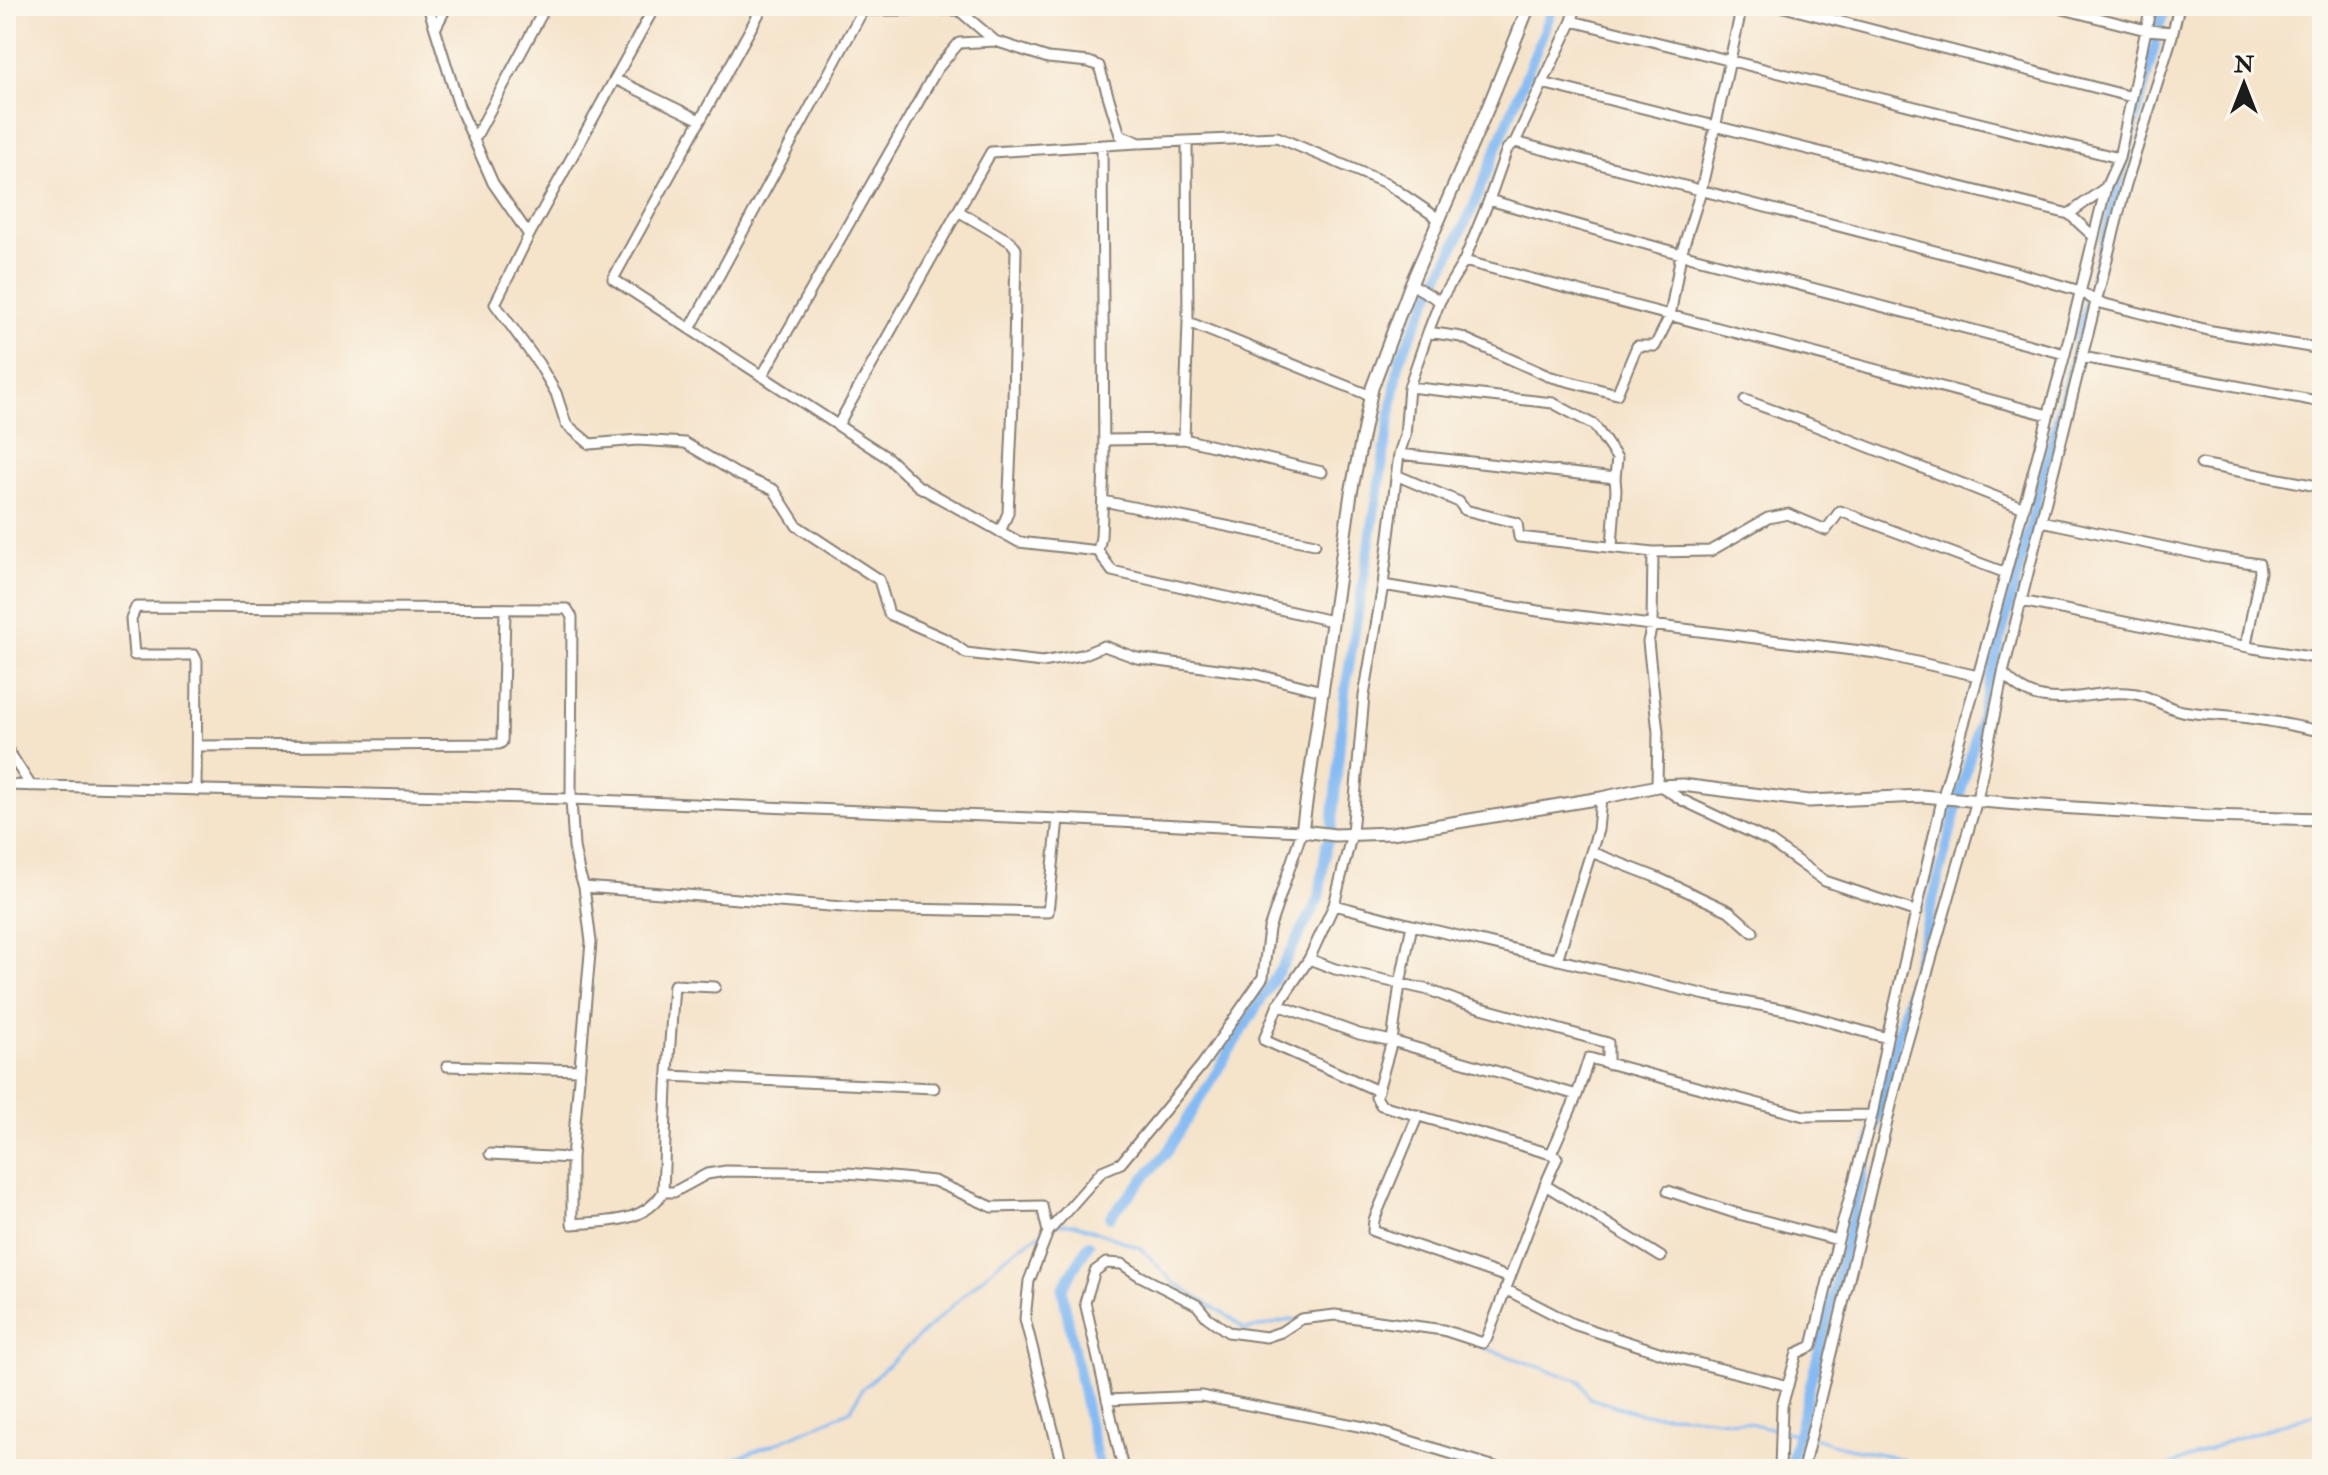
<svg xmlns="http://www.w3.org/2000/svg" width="2328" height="1475" viewBox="0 0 2328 1475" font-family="'IM FELL Double Pica',serif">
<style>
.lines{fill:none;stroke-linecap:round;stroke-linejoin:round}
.stream{stroke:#84bbf4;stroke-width:3}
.canal{stroke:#84bbf4;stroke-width:10}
.minor-casing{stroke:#888073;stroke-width:13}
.tertiary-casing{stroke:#888073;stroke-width:15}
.minor{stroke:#fff;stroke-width:9}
.tertiary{stroke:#fff;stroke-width:11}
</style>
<rect width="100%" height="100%" fill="#fbf7ec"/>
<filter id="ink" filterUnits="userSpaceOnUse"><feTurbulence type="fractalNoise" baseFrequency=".0125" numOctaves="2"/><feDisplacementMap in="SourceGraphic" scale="16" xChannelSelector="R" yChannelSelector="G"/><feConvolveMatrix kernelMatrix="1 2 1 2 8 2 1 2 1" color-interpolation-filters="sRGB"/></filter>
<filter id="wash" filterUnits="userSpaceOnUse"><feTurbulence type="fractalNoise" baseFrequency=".006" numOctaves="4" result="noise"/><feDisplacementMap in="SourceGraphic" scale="32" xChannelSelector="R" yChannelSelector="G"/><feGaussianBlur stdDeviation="1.8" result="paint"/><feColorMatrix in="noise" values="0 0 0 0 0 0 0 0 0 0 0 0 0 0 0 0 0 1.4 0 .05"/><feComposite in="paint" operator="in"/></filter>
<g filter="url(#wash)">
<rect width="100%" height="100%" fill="#f5e3ca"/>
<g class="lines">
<path class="stream" d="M1060 1224H1075L1141 1248 1174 1283 1231 1318 1245 1330 1294 1319
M1479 1346 1580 1381 1589 1398 1641 1414 1692 1416 1745 1422 1803 1436H1807
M1814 1437C1848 1454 1889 1448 1921 1469
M706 1469 777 1443 851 1410 862 1389 1004 1258 1046 1230
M2163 1469 2230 1440 2322 1412"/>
<path class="canal" d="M1110 1217 1167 1152 1287 958 1319 898 1326 847 1332 827 1345 691 1400 358 1473 207 1554 6
M1089 1244 1062 1289 1087 1414 1100 1469
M1789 1469 1900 1027 2165 6"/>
</g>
</g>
<g filter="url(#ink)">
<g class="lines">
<defs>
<path id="minor" d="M428 6 459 106 493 183 529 235
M655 6 529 235 495 304 539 364 556 393 566 424 590 444 638 440 685 443 737 474 774 490 797 526 879 580 889 614 948 640 966 653 1042 662 1082 655 1104 646 1137 658 1255 674 1322 691
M763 6 613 279 888 458 918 486 1019 542 1098 551 1112 571 1332 621
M954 6 995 41 1048 58 1089 62 1099 66 1120 135 1140 143 1277 137 1386 183 1439 219
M1780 6 2132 97
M2051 6 2146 30 2173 32
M1572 21 2119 158
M435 29 447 6
M615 79 700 120
M1542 83 2069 214
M474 140 546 6
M1187 141 1188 322
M1515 142 2012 271 2080 291 2097 302 2212 331 2322 349
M1489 200 1681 254 2065 354
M958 211 1011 242 1016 249 1013 403 1008 513 1000 532
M2093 236 2069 214 2105 188
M1464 261 2048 415
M1411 284 1440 301
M690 329 863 10H960
M1428 332 1461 337 1548 376 1617 394 1637 346H1655L1670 316 1681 254 1701 191 1742 6
M2082 357 2322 402
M762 376 937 69 959 43 995 41
M1409 387 1553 403 1594 425 1617 458 1615 478
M1745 400 1808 423 2024 508
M838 425 991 152 1137 143
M1184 439 1322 472
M1104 440 1184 439 1188 322 1371 396
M1399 454 1615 478 1616 490 1612 546
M2201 464 2322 487
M1396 475 1459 502 1465 510 1517 523 1519 537 1653 552 1710 551 1768 518 1788 514 1826 530 1840 511 2006 573
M1103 501 1315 544
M2041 521 2212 557 2259 564 2260 572 2246 645
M1098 551 1101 537 1104 468 1102 145
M1653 552 1652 625 1648 642 1658 732 1657 786
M1383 585 1538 611 1877 653 1978 676
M2021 601 2253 648 2322 659
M2003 673C2043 720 2088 686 2136 694 2152 697 2166 708 2182 711 2204 715 2227 715 2249 718 2274 721 2298 727 2322 731
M197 746 499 744 502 742 505 610
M6 747 31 786
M6 785 571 799 1058 819 1302 831 1269 929 1263 977 1202 1065 1121 1163 1102 1171 1048 1232 1029 1281 1025 1319 1063 1469
M1662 787 1682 800 1769 841 1825 881 1917 912
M196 790 197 661 194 655H134L131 619 136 607 567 609 572 617 571 799 574 847 579 872 584 887 591 942 572 1158V1224C605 1221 644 1224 663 1192L667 1086 674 985 715 987
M1591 852 1658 878 1729 911 1753 932
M584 887 855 908 1048 912 1058 819
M1334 905 1412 925
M1309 959 1335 969 1429 990 1460 1002 1608 1043V1064
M1557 960 1598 830 1601 798
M1278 1005 1359 1034 1392 1041 1577 1095
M447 1066 579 1070
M669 1076 934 1088
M1378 1091 1264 1040 1278 1005 1309 959 1334 905 1352 833 1364 696 1383 585 1399 454 1405 436 1409 387 1428 332 1440 301 1464 261 1489 200 1507 149 1515 142 1572 21 1576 6
M1418 1115 1374 1220 1373 1231 1510 1278
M490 1154 572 1158
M1551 1154 1381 1105 1376 1097 1392 1041 1400 984 1412 925 1706 995 1791 1011 1887 1038
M1545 1185 1661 1257
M1668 1191 1735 1213 1838 1240
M663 1192H674L707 1174 726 1171 848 1173 934 1181 992 1207 1042 1206 1048 1232
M1505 1289 1573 1324 1674 1357 1788 1386
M1107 1400 1201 1396 1364 1427 1502 1469
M1123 1469 1085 1302 1095 1271 1106 1263 1122 1264 1140 1276 1197 1305 1207 1317 1228 1332 1266 1337 1281 1332 1301 1319 1335 1315 1443 1330 1483 1343 1487 1338 1545 1185 1557 1158 1551 1154 1577 1095 1589 1058 1804 1116 1872 1115
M1780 1469 1782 1406 1797 1353 1812 1346 1838 1240 1872 1115 1887 1038 1943 796 1978 676 2065 354 2106 187 2119 158 2151 6
M1803 1469 1902 1060 1977 800 2003 673 2082 357 2126 184 2172 36 2179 6"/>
<path id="tertiary" d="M1529 6 1487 110 1411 284 1372 388 1351 493 1302 831 1335 835 1392 833 1601 798 1657 786 1682 785 1809 801 1921 796 2042 806 2204 816 2322 819"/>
</defs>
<use href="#minor" class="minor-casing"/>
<use href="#tertiary" class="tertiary-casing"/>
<use href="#minor" class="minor"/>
<use href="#tertiary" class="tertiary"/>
</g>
</g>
<rect width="2328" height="1475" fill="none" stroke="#fbf7ec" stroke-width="32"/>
<g transform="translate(2244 84)" stroke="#fbf7ec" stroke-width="6" paint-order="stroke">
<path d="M0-6L14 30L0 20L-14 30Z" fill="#1c1c1c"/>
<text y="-12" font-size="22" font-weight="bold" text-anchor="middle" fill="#1c1c1c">N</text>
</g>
</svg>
